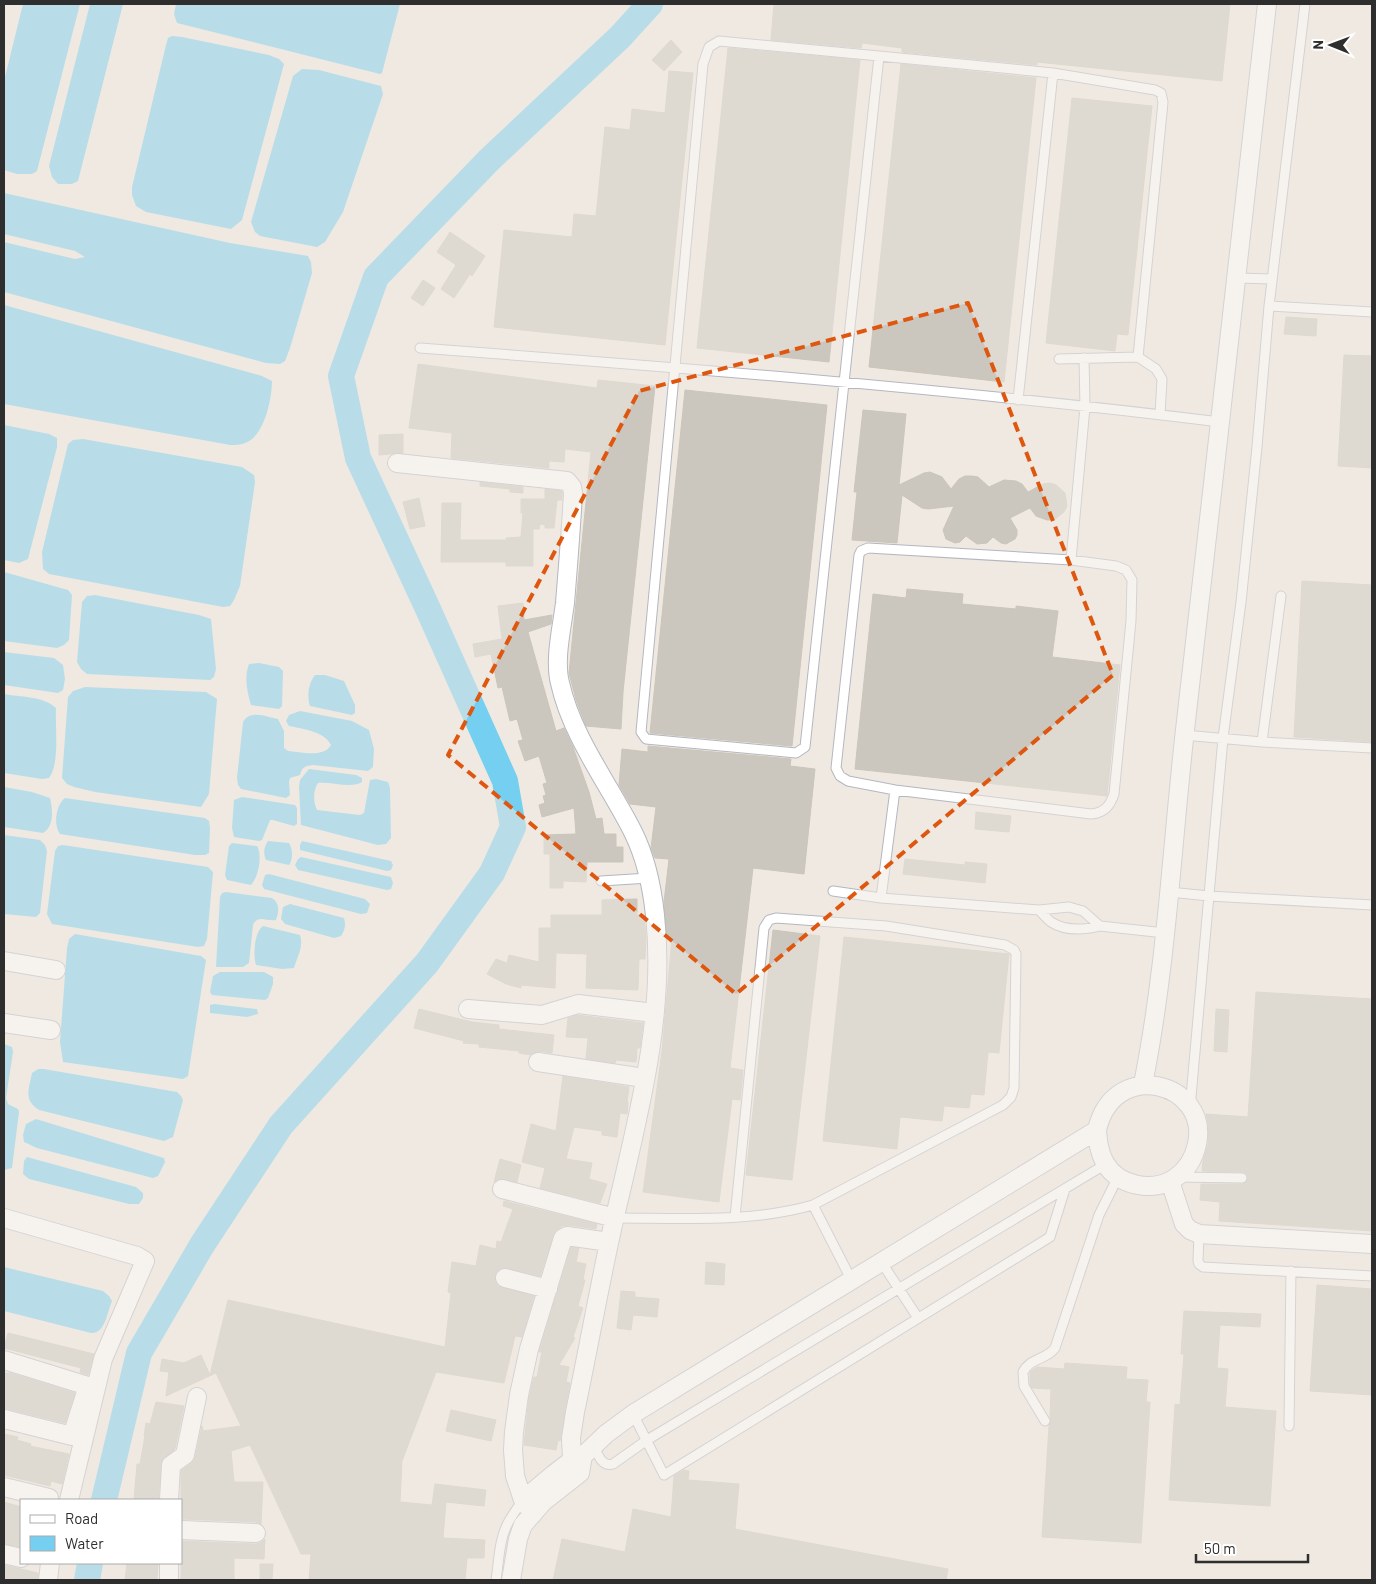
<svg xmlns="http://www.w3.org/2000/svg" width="1376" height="1584" viewBox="0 0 1376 1584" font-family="Barlow,sans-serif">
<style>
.water{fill:#75cff0}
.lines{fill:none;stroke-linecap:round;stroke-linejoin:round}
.river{stroke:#75cff0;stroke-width:26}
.building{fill:#cbc7bf;stroke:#cbc5ba}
.lane-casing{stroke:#b4b7c1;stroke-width:11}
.street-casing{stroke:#b4b7c1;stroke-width:20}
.lane{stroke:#fff;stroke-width:9}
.street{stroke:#fff;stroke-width:18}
.marked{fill:none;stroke:#df570e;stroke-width:4;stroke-dasharray:10 6;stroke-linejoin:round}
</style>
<rect width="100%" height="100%" fill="#efe9e1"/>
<path class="water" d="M23 4H80L37 171 32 174H17L4 170V81Z
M90 4H123L78 181 72 184H58L52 177 49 166Z
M176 4H400L382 73 380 74 177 23 174 14Z
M172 36 182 37 269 55 279 59 284 64 242 220 231 229 146 212 136 206 132 195V187L166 45 168 38Z
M302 69 319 70 381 86 383 94 343 212 325 242 317 247 260 236 255 232 251 222 293 76Z
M4 193 230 243 308 256 311 262 312 273 290 348 285 361 280 364 266 363 4 292V242L75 259 85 257 75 251 4 234Z
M4 305 262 376 272 381C272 398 265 432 249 441 243 445 237 445 230 445L4 404Z
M4 425 49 434 57 438V447L28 559 19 563 4 560Z
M83 439 242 467 254 475 255 482 240 586 234 600 230 606 223 607 49 574 43 569 42 552 68 444 73 440Z
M4 572 68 590 72 595 69 640 64 645 57 648 4 641Z
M95 595 199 615 211 619 216 669 214 677 210 680 87 674 81 669 77 662 82 602 87 596Z
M4 652 54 658 63 665 65 679 63 690 58 693 4 685Z
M259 663 279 667 283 671 282 706 279 709 251 705C247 692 244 677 249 664Z
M315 675H325L344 681 355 705V713L352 715 310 706C307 696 308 684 315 675Z
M85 687 206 692 217 699 209 794 201 807 95 792 74 787 67 784 62 778 68 697 73 691Z
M4 694C19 697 44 696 56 708 55 727 60 764 49 778L42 779 4 773Z
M300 711 352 721 369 730 374 749 373 767 368 771 313 765C305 766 302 767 300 775L290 778 289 782 290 795 286 798 241 789 238 785 237 778 243 722C250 709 267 717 278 719L284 731V748L288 751C301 752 324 758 331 745 324 731 303 729 289 726L286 721 289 715Z
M309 769 356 775 362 778V782C351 789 331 781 318 783 313 791 313 801 317 810L360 815 364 813 370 780 376 779 388 782 390 788 391 838 386 844 378 845 301 825 299 787 300 780Z
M4 787 32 792 50 798C53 810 54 827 43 833L4 827Z
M242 797 295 805 297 808V824L294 826 273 820H270L262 840 259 841 234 837 232 828 234 800Z
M65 798 205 818 209 821 210 828 209 853 205 855H195L60 834C53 825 56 805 65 798Z
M4 835 40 840 45 845 47 851 40 913 36 917 4 914Z
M268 841 289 843C293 849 293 860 289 865L266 860C263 854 264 846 268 841Z
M302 841 391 861 393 865 391 870 387 871 300 850V845Z
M232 843 257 846C263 855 258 878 251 885L227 880 225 875 229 846Z
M63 845 208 867 213 872 207 939 204 946 198 947 52 924 47 914 55 851 58 846Z
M301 857 391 877 393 883 391 889 387 890 298 870 295 865 298 859Z
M269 874 365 899 370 904 367 913 361 914 264 889 262 885 265 875Z
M226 892 272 898C280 903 279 912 276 920 267 922 258 914 253 925L249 963 243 967H216L220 897 222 893Z
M290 904 344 918C346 925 345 930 341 936L334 938 285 924 281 919 283 907Z
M263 926 300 935C304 946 297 958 294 968L282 969 256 965C253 956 254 932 263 926Z
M75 934 201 956 206 960 188 1076 183 1079 63 1062 60 1042 67 948 69 939Z
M220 972H264L273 977V984L268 998 265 1000 212 995 210 992 213 976Z
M214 1004 257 1009 258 1014 247 1017 210 1013V1005Z
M4 1044 12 1047 13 1052 6 1098 8 1104 18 1109 19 1112 12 1168 4 1170Z
M38 1069H44L177 1092 181 1096 183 1100 173 1137 164 1141 39 1110C23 1100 29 1089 32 1073Z
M36 1119 164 1158 165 1162 158 1176 153 1178 37 1148 24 1142 23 1135 26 1124Z
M27 1157 136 1187 143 1193V1198L139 1204H129L29 1179 23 1174 24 1161Z
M4 1267 103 1291 109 1296 112 1301C107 1313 105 1334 91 1333L4 1311Z"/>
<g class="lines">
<path class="river" d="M104 1500 139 1353 202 1245 281 1125 427 963 492 873 513 827 505 781 428 609 358 458 341 376 376 277 489 160 620 37 650 4
M87 1580 90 1563"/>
</g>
<path class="building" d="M774 4H1230L1222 81 1037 62V65L902 52V48L862 43 861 48 771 40Z
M671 40 682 52 664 71 652 60Z
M728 48 860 60 829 362 697 348Z
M901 64 1036 78 1004 382 869 367Z
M669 71 693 73 665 345 494 327 504 230 572 237 574 214 596 216 605 127 630 130 632 109 665 113Z
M1072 98 1152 106 1128 335 1117 334 1115 351 1046 343Z
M450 232 485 256 472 276 470 274 454 298 441 289 456 265 437 252Z
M423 280 435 288 423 306 411 298Z
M1286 317 1317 319 1316 336 1284 334Z
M1344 355 1372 356V468L1338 466Z
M418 364 597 388 598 380 655 386 623 692 621 729 586 726 576 700 569 673 591 452 565 449 564 462 549 461V468L451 458 452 433 409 428Z
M685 390 827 405 792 746 650 733Z
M863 410 906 414 899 485 924 473 930 472 942 477 951 489 959 479 965 476H972L978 477 989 487 1004 480 1016 481 1022 484 1028 492 1043 484 1050 483 1056 485 1065 493 1067 506 1064 512 1054 520H1047L1036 516 1030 508 1010 518 1017 530V535L1015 539 1006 544 1001 543 993 537 987 543 977 544 966 536 960 542 955 543 946 539 943 530 954 506 928 509 922 508 902 495 897 543 852 540 857 492H854Z
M403 434V453L379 455V435Z
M480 482 523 487V493L510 492V489L480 486Z
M545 489 562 491V500H557L554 528H545V525L540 524 539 529H533V566H506V562H441L442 503H461L460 540H507L506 538 521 537 523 513H521V499H545Z
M419 498 425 526 410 529 403 502Z
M1302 581 1372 585V742L1294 737Z
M907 589 963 594 962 604 1016 609V606L1058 611 1052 657 1120 665 1107 796 855 769 873 594 906 598Z
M523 603 524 620 552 615 551 624 528 632 556 731 564 728 573 747 589 792 596 819 602 818 604 834H616V847H623V862H587L586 882 563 881V888H550V854H544V835L576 834 574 808 542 817 539 805 545 803 543 796 546 795 543 784 547 783 539 756 525 761 518 741 523 740 517 719 510 721 502 687 498 688 491 654 475 657 473 644 502 639 498 606Z
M648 746 791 759 790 766 815 769 804 874 753 868 730 1068 743 1070 740 1100 732 1099 719 1202 643 1192 662 1051 672 938H667L664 902 669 859 655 858 651 848 656 807 630 804 619 785 622 749 648 752Z
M976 812 1011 816 1009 832 975 829Z
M905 859 965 865V862L987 864 985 883 903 874Z
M637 899V915H644L646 937 645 959H639L638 990 586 988 587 954 556 953 555 988 521 985V988L506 984 487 974 496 959 507 963 509 955 539 962V928H551V915H602V900Z
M773 930 820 936 792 1180 746 1175Z
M844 937 1009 954 999 1053 988 1052 984 1095 971 1094 969 1108 944 1106 942 1121 900 1117 897 1149 823 1141Z
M1256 992 1372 999V1231L1219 1221 1220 1202 1200 1200 1201 1184H1242L1245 1183 1248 1179 1247 1175 1243 1172 1202 1171 1203 1161 1208 1144V1123L1206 1114 1248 1117Z
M419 1009 472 1022 499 1025V1029L554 1035 552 1053 539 1051 531 1055 519 1053V1051L479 1047V1044L463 1043 464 1041 414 1028Z
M1216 1009 1229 1010 1227 1052 1214 1051Z
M577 1015 643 1023 640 1048H637L636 1062 616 1060 615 1063 586 1059 588 1038 566 1037 568 1018Z
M563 1076 629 1087 627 1102H628L627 1114 620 1113 617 1137 602 1135V1131L574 1127 566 1159 592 1163 589 1179 607 1184 600 1203 540 1188 545 1168 522 1162 531 1124 556 1131Z
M500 1159 521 1165 517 1182 500 1179 494 1182Z
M504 1201 597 1224 596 1229 568 1225 562 1226 555 1231 540 1276 507 1268H502L497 1271 495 1280 498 1286 534 1296 522 1337 515 1336 504 1383 436 1372 402 1461 400 1502 432 1505 435 1484 486 1490 484 1506 446 1502 443 1538 485 1540 484 1558H467L465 1580H309L311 1554H301L250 1445 231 1451 234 1482H263L261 1524 256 1522 181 1519V1471L191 1464 195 1458 202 1426 203 1431 241 1426 216 1373 166 1396 169 1372 160 1371 162 1359 184 1363 201 1355 210 1375 228 1300 445 1347 451 1293 448 1292 452 1262 476 1266 480 1245 496 1249 497 1241 501 1242 513 1209 503 1206Z
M571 1247 579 1248 576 1262 586 1264 583 1280H585L578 1306 583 1308 573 1337 575 1338 559 1365 569 1367 566 1382 570 1383 560 1441 558 1440 556 1450 524 1445 529 1397 534 1377H537L542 1352H539Z
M706 1262 725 1264 724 1285 705 1284Z
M1317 1285 1372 1289V1395L1310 1391Z
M621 1291 635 1292V1297L659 1299 657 1317 633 1315 631 1330 617 1328Z
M1184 1311 1261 1314 1260 1327 1220 1325 1217 1368 1228 1369 1225 1407 1276 1411 1270 1506 1169 1500 1175 1404 1180 1405 1184 1354H1181Z
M8 1333 94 1354 88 1375 80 1372 81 1368 4 1348Z
M1065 1363 1127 1367 1126 1379 1148 1380 1146 1402H1150L1141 1543 1042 1537 1049 1426 1051 1421 1050 1417 1051 1389 1032 1388 1030 1384V1372L1037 1367 1064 1369Z
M4 1373H10L75 1393 65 1423 4 1408Z
M156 1402 184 1406 175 1449 162 1460 158 1500H134L137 1464H140L145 1436H144L146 1423 150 1424Z
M451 1410 496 1420 491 1441 446 1431Z
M4 1434 18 1437 17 1440 31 1444 30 1446 69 1454 62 1484 51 1481 50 1486 4 1475Z
M684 1470 689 1471 688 1480 739 1484 735 1529 948 1569 946 1580H553L562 1539 625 1552 633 1509 671 1517 674 1476Z
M4 1502 21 1507 19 1528H21V1547L4 1544Z
M265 1539 264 1559 234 1558V1580H181V1541L256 1544 260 1543Z
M127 1563H158L157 1580H125Z
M260 1564H273L272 1580H260Z
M4 1565 38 1573V1580H4Z"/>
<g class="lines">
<defs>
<path id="lane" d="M719 41 879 56 805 747 796 753 646 739 641 732 703 64 709 47Z
M879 56 1053 73 1155 90 1161 93 1163 102 1138 357 1059 359
M1237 278 1272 279
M1269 306 1372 312
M420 348C687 368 954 389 1220 422
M1138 357 1156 369 1162 379 1160 415
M1018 400 1053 73
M868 548 1071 560 1116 566 1126 570 1132 580 1131 621 1114 794C1110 806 1104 813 1091 814L895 790 848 781 840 776 836 768 859 555 861 551Z
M1071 560 1085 407 1084 358
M1184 735 1262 742 1281 596
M1262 742 1372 748
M601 881 649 878
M833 891 881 898 1039 910 1069 907 1083 911 1100 926
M1169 892 1209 896 1372 905
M881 898 895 790
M1039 910C1043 914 1047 919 1051 922 1065 931 1084 930 1100 926L1165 933
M1190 1108 1223 738 1241 602 1257 447 1269 306 1305 4
M1179 1177 1242 1178
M813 1205 852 1281
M615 1218C680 1218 750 1223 813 1205L1003 1105 1011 1097 1014 1088 1016 954 1014 950 1005 945 886 926 776 918 769 920 764 928 735 1217
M1199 1234 1198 1261 1199 1264 1203 1267 1372 1276
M882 1263 918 1318
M633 1414 664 1475 1050 1237 1065 1189
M1045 1421 1024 1386 1023 1372C1030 1358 1046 1360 1055 1348L1099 1215 1118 1177
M1289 1426 1291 1271
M593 1445C598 1454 601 1467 613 1464L647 1440 1106 1164
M496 1580C499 1561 499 1538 509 1521 513 1514 518 1507 523 1500"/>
<path id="street" d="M397 463 567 481 572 487 573 493C571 530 568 566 565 603 562 627 554 660 560 683 572 737 609 784 633 832 646 858 652 887 655 915 667 1025 632 1137 609 1243 597 1299 587 1355 575 1412L571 1438 572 1460 580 1473
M4 961 56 970
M468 1009 542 1015 578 1004 654 1013
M4 1023 51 1030
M538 1062 644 1078
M1143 1084C1167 965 1172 842 1186 721 1213 482 1241 243 1267 4
M1170 1181 1184 1224 1190 1230 1199 1234 1372 1244
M502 1189 615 1218
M4 1218 137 1256 145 1261 103 1359 69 1500
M505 1278 548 1289
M4 1360 88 1386 72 1436 4 1419
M4 1487 49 1498
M169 1500 171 1465 185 1455 197 1397
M523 1500 554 1474 572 1460 584 1455 606 1434 633 1414 1097 1130C1114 1056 1210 1083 1197 1144 1194 1158 1187 1170 1175 1178 1153 1193 1118 1186 1105 1163 1099 1152 1098 1142 1097 1130
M533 1514 523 1500 515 1476 513 1450 514 1432 519 1395 529 1349 563 1238 567 1236 609 1242
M181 1530 256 1533
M4 1554 21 1558
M169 1563V1580
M48 1580 50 1563
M511 1580 518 1539 523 1525 543 1502 580 1473 582 1461"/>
</defs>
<use href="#lane" class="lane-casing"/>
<use href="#street" class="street-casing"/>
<use href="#lane" class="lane"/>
<use href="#street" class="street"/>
</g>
<path d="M0 0H1376V1584H0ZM968 303 1113 675 736 994 448 755 639 391Z" fill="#efe9e1" fill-opacity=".55" fill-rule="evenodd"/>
<path class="marked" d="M968 303 1113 675 736 994 448 755 639 391Z"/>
<rect width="1376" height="1584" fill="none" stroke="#2e2e2e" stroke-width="10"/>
<rect x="20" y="1499" width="162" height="65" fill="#ffffff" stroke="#ababab"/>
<rect x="30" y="1515" width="25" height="8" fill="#ffffff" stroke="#ababab"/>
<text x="65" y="1524" font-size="15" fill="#2e2e2e">Road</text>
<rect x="30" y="1536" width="25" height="15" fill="#75cff0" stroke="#ababab"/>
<text x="65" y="1549" font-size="15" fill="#2e2e2e">Water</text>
<g transform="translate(1331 45) rotate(271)" stroke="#ffffff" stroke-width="4" paint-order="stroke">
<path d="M0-4L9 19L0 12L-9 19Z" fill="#2e2e2e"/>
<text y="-8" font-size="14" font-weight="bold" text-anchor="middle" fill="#2e2e2e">N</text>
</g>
<path d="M1196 1554v8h112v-8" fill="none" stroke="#2e2e2e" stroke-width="2.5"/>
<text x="1204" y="1554" font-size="15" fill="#2e2e2e" stroke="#ffffff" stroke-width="4" paint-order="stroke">50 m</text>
</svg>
